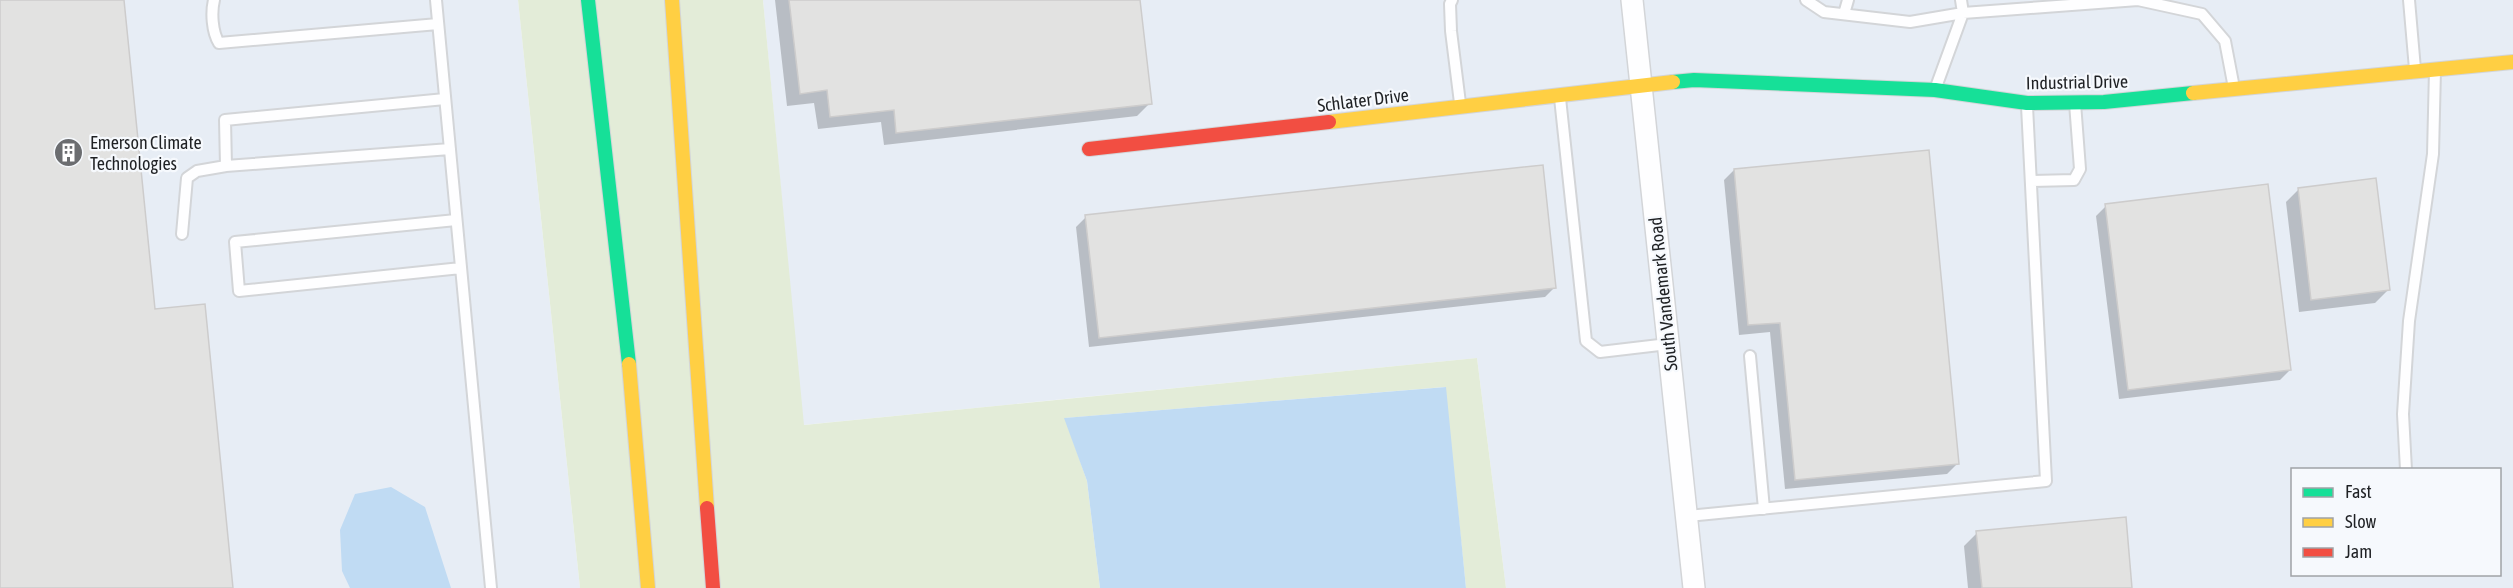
<svg xmlns="http://www.w3.org/2000/svg" width="2513" height="588" viewBox="0 0 2513 588" font-family="'Asap Condensed',sans-serif">
<style>
.built{fill:#e7edf5;fill-rule:evenodd}
.green{fill:#e3ecd8}
.water{fill:#c0dbf3}
.shadow{fill:#0003}
.building{fill:#e2e2e1;stroke:#cdcccc;stroke-width:1.5}
.lines{fill:none;stroke-linecap:round;stroke-linejoin:round}
.lane-casing{stroke:#d3d5d8;stroke-width:14}
.street-casing{stroke:#d3d5d8;stroke-width:24}
.fast-casing{stroke:#d3d5d8;stroke-width:16}
.slow-casing{stroke:#d3d5d8;stroke-width:16}
.jam-casing{stroke:#d3d5d8;stroke-width:16}
.lane{stroke:#fefeff;stroke-width:10}
.street{stroke:#fefeff;stroke-width:21}
.fast{stroke:#16e098;stroke-width:14}
.slow{stroke:#ffcf43;stroke-width:14}
.jam{stroke:#f24e42;stroke-width:14}
.labels{text-anchor:middle;dominant-baseline:central;stroke-width:4.5;stroke-linejoin:round;paint-order:stroke}
.street-label{font-size:18px;fill:#1f2124;stroke:#f6f9fd}
.poi-label{font-size:18px;fill:#1f2124;stroke:#f6f9fd;text-anchor:start}
</style>
<rect width="100%" height="100%" fill="#f7f9fc"/>
<path class="built" d="M0 0H518L580 588H0Z
M763 0H2513V588H1506L1477 358 803 425ZM2292 470H2500V574H2292Z"/>
<path class="green" d="M518 0H763L804 425 1477 358 1506 588H1466L1445 387 1065 418 1087 481 1100 588H580Z"/>
<path class="water" d="M1446 387 1466 588H1100L1087 481 1064 418Z
M391 487 425 507 451 588H350L342 571 340 530 355 494Z"/>
<path class="shadow" d="M775 0H1138L1150 103 1137 116 884 145 881 122 818 129 814 103 787 106Z
M1734 170 1957 464 1947 474 1785 489 1770 332 1739 335 1724 180Z
M2299 189 2388 290 2375 303 2299 312 2286 202Z
M2106 206 2290 370 2280 380 2119 399 2096 216Z
M1086 217 1555 287 1545 297 1089 347 1076 227Z
M1977 533 2131 588H1968L1964 546Z"/>
<path class="building" d="M0 0H124L155 309 205 304 233 588H0Z
M789 0H1140L1152 104 896 133 894 110 830 117 827 90 800 94Z
M1929 150 1959 464 1795 480 1780 323 1748 325 1734 169Z
M1543 165 1556 288 1099 338 1085 215Z
M2376 178 2390 290 2311 300 2298 188Z
M2268 184 2291 370 2128 390 2105 204Z
M2126 517 2132 588H1982L1976 531Z"/>
<g class="lines">
<defs>
<path id="lane" d="M214 0C211 12 212 32 219 43L438 24
M436 0 491 588
M1452 0 1450 4 1451 31 1460 103
M1806 0 1824 12 1910 22 1963 13 2138 0 2202 14 2225 41 2234 88
M2409 0 2415 69
M1844 14 1848 0
M1936 87 1963 13 1961 0
M1560 98 1586 341 1600 352 1668 344
M226 166 225 120 445 99
M2031 181 2074 180 2080 169 2075 103
M456 220 235 242 239 291 461 268
M182 234 187 178 197 171 226 166 450 149
M1750 356 1764 509
M2406 470 2403 414 2409 321 2433 154 2435 70
M1688 516 2046 481 2027 106"/>
<path id="street" d="M1632 0 1694 588"/>
<path id="fast" d="M588 0 629 364
M1673 82 1694 80 1935 90 2027 103 2104 102 2193 93"/>
<path id="slow" d="M672 0 707 508
M2193 93 2513 62
M1329 122 1673 82
M629 364 648 588"/>
<path id="jam" d="M1089 149 1329 122
M707 508 713 588"/>
</defs>
<use href="#lane" class="lane-casing"/>
<use href="#street" class="street-casing"/>
<use href="#fast" class="fast-casing"/>
<use href="#slow" class="slow-casing"/>
<use href="#jam" class="jam-casing"/>
<use href="#lane" class="lane"/>
<use href="#street" class="street"/>
<use href="#fast" class="fast"/>
<use href="#slow" class="slow"/>
<use href="#jam" class="jam"/>
</g>
<defs>
<symbol id="building-disc" viewBox="-11 -11 22 22"><circle r="9.5" fill="#6b6d70" stroke="#f6f9fd"/><path d="M-4-6H4V6H1V3H-1V6H-4ZM-2.5-4.3h1.7v1.8h-1.7ZM.8-4.3h1.7v1.8H.8ZM-2.5-1h1.7V.8h-1.7ZM.8-1h1.7V.8H.8Z" fill="#fff"/></symbol>
</defs>
<g fill-rule="evenodd">
<use href="#building-disc" x="52" y="136" width="33" height="33"/>
</g>
<g class="labels">
<g class="street-label">
<text transform="translate(2077 82) rotate(-1)">Industrial Drive</text>
<text transform="translate(1363 100) rotate(-7)">Schlater Drive</text>
<text transform="translate(1663 294) rotate(-96)">South Vandemark Road</text>
</g>
<g class="poi-label">
<text x="90" y="142">Emerson Climate<tspan x="90" dy="21">Technologies</tspan></text>
</g>
</g>
<rect x="2291" y="468" width="210" height="108" fill="#f6f9fd" stroke="#a0a3a6" stroke-width="1.5"/>
<rect x="2303" y="488" width="30" height="9" fill="#16e098" stroke="#a0a3a6" stroke-width="1.5"/>
<text x="2345" y="498" font-size="18" fill="#1f2124">Fast</text>
<rect x="2303" y="518" width="30" height="9" fill="#ffcf43" stroke="#a0a3a6" stroke-width="1.5"/>
<text x="2345" y="528" font-size="18" fill="#1f2124">Slow</text>
<rect x="2303" y="548" width="30" height="9" fill="#f24e42" stroke="#a0a3a6" stroke-width="1.5"/>
<text x="2345" y="558" font-size="18" fill="#1f2124">Jam</text>
</svg>
